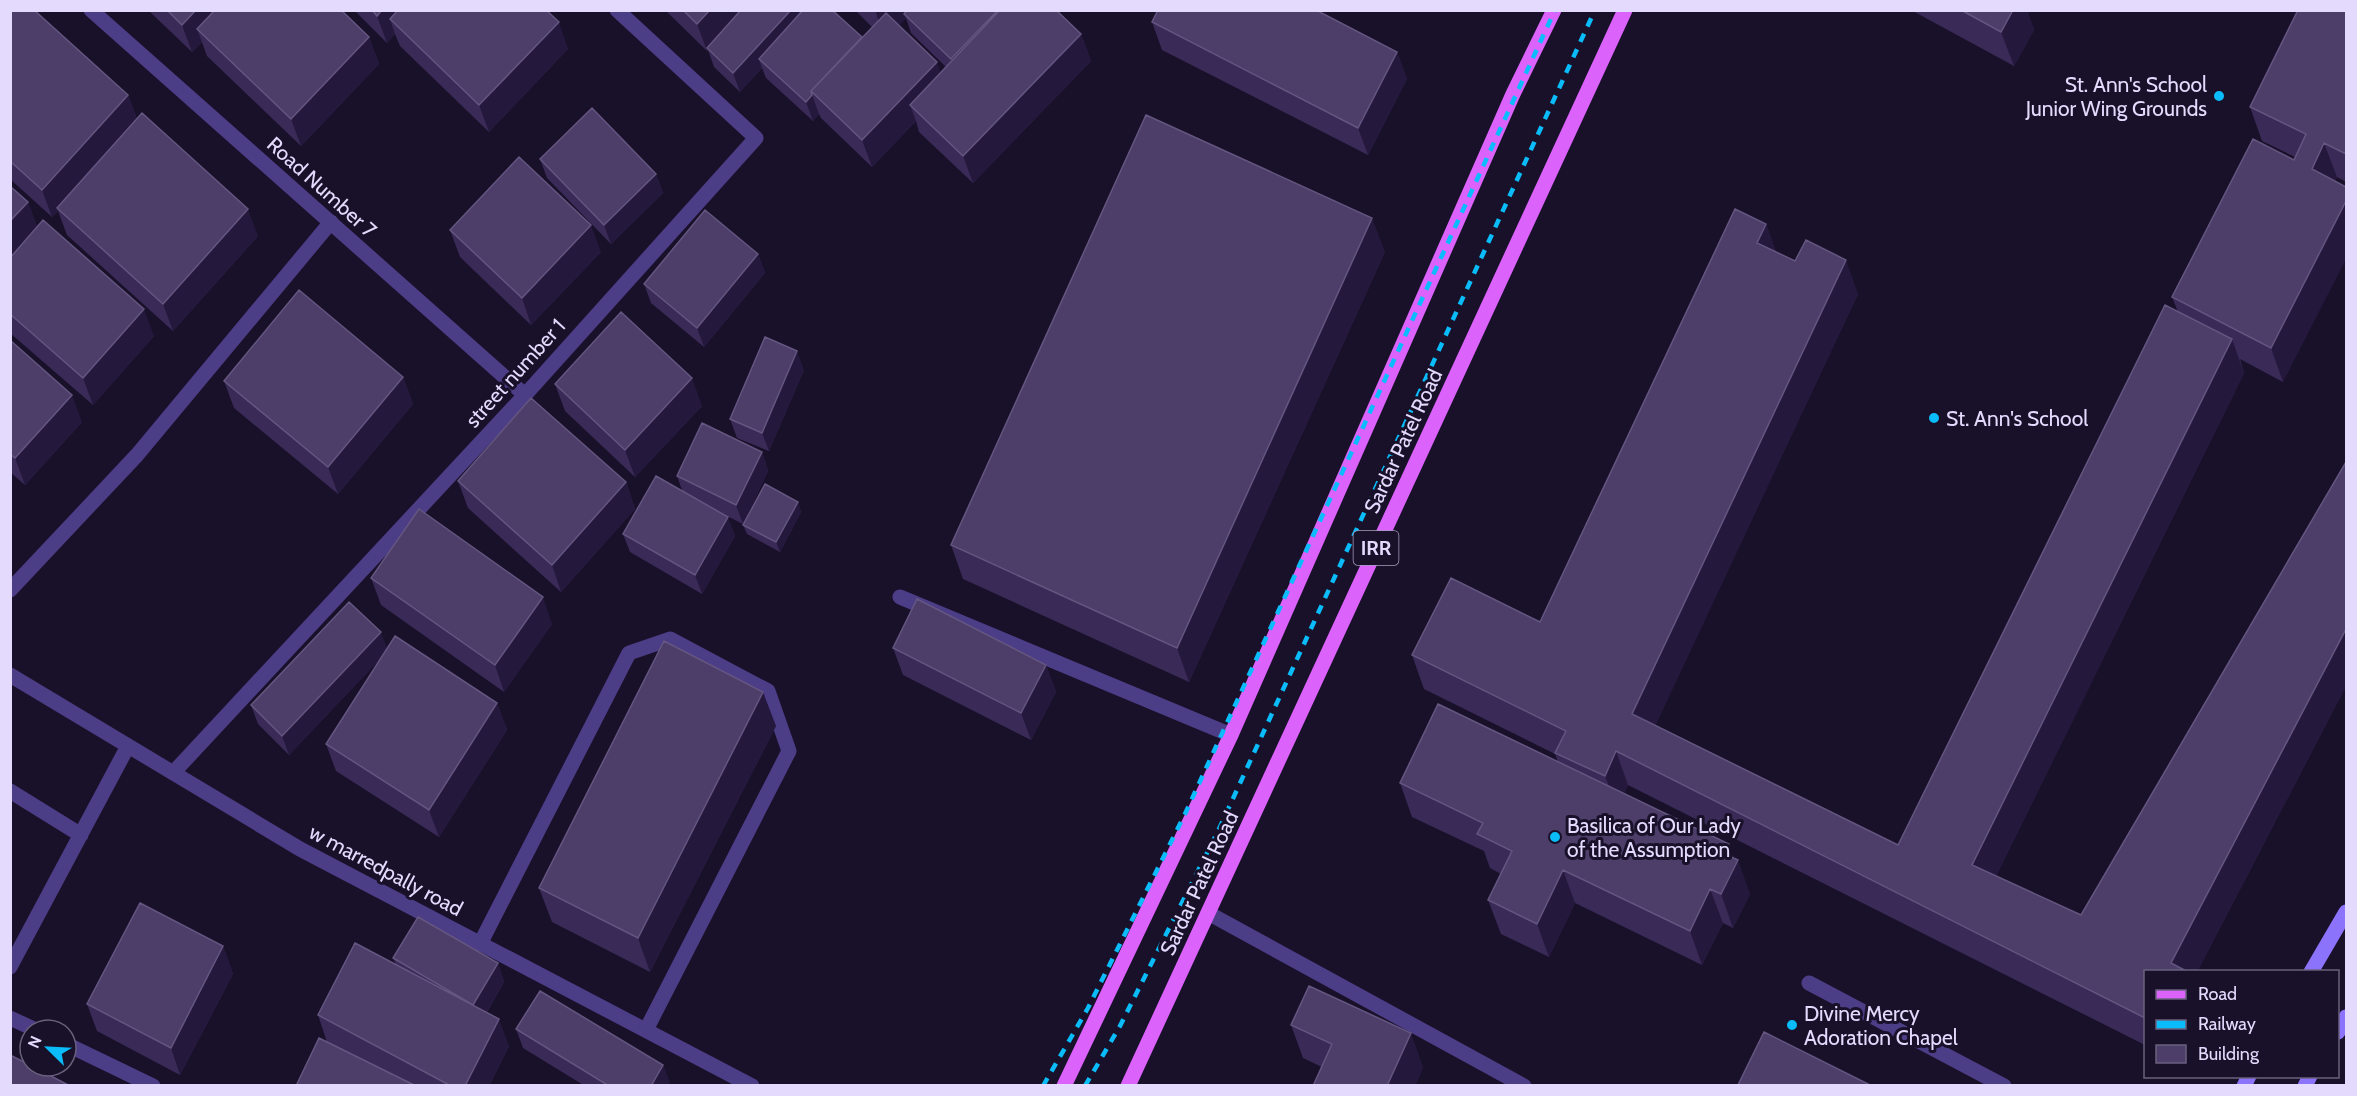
<svg xmlns="http://www.w3.org/2000/svg" width="2357" height="1096" viewBox="0 0 2357 1096" font-family="Cabin,sans-serif">
<style>
.lines{fill:none;stroke-linecap:round;stroke-linejoin:round}
.lane{stroke:#4c3d87;stroke-width:15}
.street{stroke:#4c3d87;stroke-width:15}
.secondary{stroke:#8c73fc;stroke-width:15}
.primary{stroke:#db63fc;stroke-width:15}
.rail{stroke:#0abcfa;stroke-width:4.5;stroke-dasharray:9 8;stroke-linecap:butt}
.wall{fill:#3a2a57;fill-rule:evenodd}
.shaded-wall{fill:#25183d}
.building{fill:#4c3d69;stroke:#645680;stroke-width:1.5}
.poi-dot{fill:#0abcfa;stroke:#191129;stroke-width:2}
.labels{text-anchor:middle;dominant-baseline:central;stroke-width:6;stroke-linejoin:round;paint-order:stroke}
.shield{fill:#191129;stroke:#a79ebe;stroke-width:1.5}
.shield-label{font-size:20px;font-weight:bold;fill:#e4dafe}
.poi-label{font-size:21px;fill:#e4dafe;stroke:#191129;text-anchor:start}
.street-label{font-size:21px;fill:#e4dafe;stroke:#191129}
</style>
<rect width="100%" height="100%" fill="#191129"/>
<g class="lines">
<path class="lane" d="M10 791 81 835
M480 944 629 653 670 639 768 691 789 751 646 1030
M10 967 128 746
M1809 983 2004 1086
M10 1018 36 1030
M66 1044 153 1086"/>
<path class="street" d="M91 10 525 395
M10 590 137 455 331 222
M900 597 1231 735
M10 675 300 849 752 1086
M173 773 525 395 756 138 617 10
M1208 913 1524 1086"/>
<path class="secondary" d="M2311 972 2346 912
M2338 1032 2346 1017
M2244 1086 2249 1076
M2305 1086 2310 1076"/>
<path class="primary" d="M1064 1086 1231 735 1513 94 1554 10
M1128 1086 1625 10"/>
<path class="rail" d="M1043 1086 1088 1008 1185 814 1555 10
M1085 1086 1120 1026 1219 829 1595 10"/>
</g>
<path class="wall" d="M10 10 128 95 137 119 258 236 173 331 67 235 58 211 52 217 10 179Z
M148 10H341L369 37 379 64 301 146 207 56 202 42 192 52Z
M354 10H546L568 49 489 132 400 46 395 34 387 43Z
M665 10H832L862 37 872 27 855 10H1056L1081 34 1091 61 973 183 919 132 916 121 872 167 821 118 819 114 813 121 766 78 762 68 740 92 714 67 708 50 707 51ZM906 18 911 33 946 67 940 72 899 25Z
M1911 10H2027L2034 30 2014 66Z
M2346 10V182L2337 177 2335 181 2283 382 2240 359 2244 373 1996 876 2081 915 2346 686 2197 972H2145V1045L1628 785 1624 794 1735 859 1750 894 1733 928 1723 923 1702 965 1575 903 1549 957 1501 934 1488 900 1501 874 1490 868 1484 851 1412 817 1400 783 1558 762 1555 754 1424 689 1412 655 1540 622 1766 224 1776 252 1858 294 1655 725 1898 845 2178 312 2172 297 2294 160 2295 157 2262 141 2250 107Z
M1152 22 1397 52 1407 79 1368 155 1162 50Z
M540 159 656 174 663 193 611 244 547 178Z
M10 186 28 202 37 227 154 336 93 405 10 333Z
M450 230 601 252 531 325 460 257Z
M1385 252 1189 682 963 579 951 545Z
M758 254 765 273 704 347 651 303 644 284Z
M10 340 82 422 25 485 10 472Z
M804 370 769 451 737 438 730 419Z
M403 377 413 404 338 494 234 408 224 381Z
M555 384 702 406 635 477 565 411Z
M762 452 768 471 743 524 727 516 735 536 702 594 630 552 623 534 682 490 677 476Z
M458 481 626 482 635 509 561 592 468 508Z
M798 502 801 512 780 552 747 534 743 525Z
M371 578 552 624 504 692 381 605Z
M893 648 1046 665 1056 692 1031 740 903 675Z
M387 649 497 703 507 730 439 837 336 771 326 744 381 658 289 755 258 724 251 705Z
M776 726 650 972 552 922 539 888Z
M223 946 233 974 180 1075 97 1031 87 1004Z
M393 958 498 963 504 982 487 1012 509 1046 489 1086H296L327 1042 318 1015 396 965Z
M1291 1025 1423 1067 1415 1086H1313L1322 1067 1303 1058Z
M516 1029 663 1065 670 1084 669 1086H585L523 1048Z"/>
<path class="shaded-wall" d="M196 10H232L197 29 202 42 192 52 182 25Z
M382 10H418L390 19 395 34 387 43 377 16Z
M710 10H746L707 48 708 50 707 51 697 24Z
M791 10H816L759 59 762 68 740 92 733 73Z
M877 10H913L904 14 906 18 885 40 876 13Z
M998 10H1023L958 78 951 59Z
M2013 10H2027L2034 30 2014 66 2001 32Z
M559 22 568 49 489 132 479 105Z
M1081 34 1091 61 973 183 963 156Z
M369 37 379 64 301 146 291 119Z
M1397 52 1407 79 1368 155 1358 128Z
M937 62 946 89 910 105 916 121 872 167 862 140Z
M128 95 138 122 57 208 58 211 52 217 42 190Z
M812 95 819 114 813 121 806 102Z
M2324 143 2337 177 2324 203 2312 169Z
M656 174 663 193 611 244 604 225Z
M2346 201V259L2283 382 2271 348Z
M28 202 38 229 10 259V221Z
M248 209 258 236 173 331 163 304Z
M1372 218 1385 252 1189 682 1177 648Z
M1766 224 1778 257 1757 243Z
M591 225 601 252 531 325 522 298Z
M758 254 765 273 704 347 697 328Z
M1846 260 1858 294 1645 748 1632 714Z
M144 309 154 336 93 405 83 378Z
M2232 339 2244 373 1985 899 1972 865Z
M797 351 804 370 769 451 762 433Z
M403 377 413 404 338 494 328 467Z
M692 378 702 406 635 477 625 450Z
M72 395 82 422 25 485 15 458Z
M762 452 768 471 743 524 736 505Z
M626 482 635 509 561 592 552 565Z
M798 502 801 512 780 552 776 542Z
M728 517 735 536 702 594 695 575Z
M543 597 552 624 504 692 495 665Z
M2346 629V686L2197 972H2174L2171 963Z
M381 632 388 651 289 755 282 736Z
M1046 665 1056 692 1031 740 1021 713Z
M763 692 776 726 650 972 638 938Z
M497 703 507 730 439 837 429 810Z
M1616 751 1628 785 1618 810 1605 776Z
M1729 844 1736 863 1738 860 1750 894 1733 928 1721 894 1724 854Z
M1563 870 1575 903 1549 957 1537 924Z
M1710 889 1723 923 1702 965 1690 931Z
M223 946 233 974 180 1075 171 1048Z
M498 963 504 982 480 1023 473 1005Z
M499 1019 509 1046 489 1086H465Z
M1411 1033 1423 1067 1415 1086H1387Z
M663 1065 670 1084 669 1086H651Z"/>
<path class="building" d="M10 10H34L128 95 42 190 10 161Z
M167 10H196L182 25Z
M215 10H341L369 37 291 119 197 29Z
M372 10H382L377 16Z
M398 10H546L559 22 479 105 390 19Z
M683 10H710L697 24Z
M741 10H791L733 73 707 48Z
M803 10H832L862 37 811 91 812 95 806 102 759 59Z
M907 10H998L951 59 904 14Z
M1000 10H1056L1081 34 963 156 910 105Z
M1158 10H1316L1397 52 1358 128 1152 22Z
M1961 10H2013L2001 32Z
M2298 10H2346V154L2324 143 2312 169 2346 187V201L2271 348 2172 297 2253 139 2294 160 2306 134 2250 107Z
M886 13 937 62 862 140 811 91Z
M592 108 656 174 604 225 540 159Z
M142 113 248 209 163 304 57 208Z
M1146 115 1372 218 1177 648 951 545Z
M519 157 591 225 522 298 450 230Z
M10 186 28 202 10 221Z
M1735 209 1766 224 1757 243 1795 261 1806 240 1846 260 1632 714 1898 845 2165 305 2232 339 1972 865 2081 915 2346 462V629L2171 963 2188 972H2145V1018L1616 751 1605 776 1555 753 1566 731 1412 655 1451 578 1540 622Z
M705 210 758 254 697 328 644 284Z
M43 220 144 309 83 378 10 314V258Z
M299 290 403 377 328 467 224 381Z
M621 312 692 378 625 450 555 384Z
M765 337 797 351 762 433 730 419Z
M10 340 72 395 15 458 10 454Z
M531 398 626 482 552 565 458 481Z
M702 423 762 452 736 505 677 476Z
M656 476 728 517 695 575 623 534Z
M765 484 798 502 776 542 743 525Z
M419 509 543 597 495 665 371 578Z
M917 599 1046 665 1021 713 893 648Z
M349 602 381 632 282 736 251 705Z
M395 636 497 703 429 810 326 744Z
M664 641 763 692 638 938 539 888Z
M1438 704 1729 844 1724 854 1738 860 1721 894 1710 889 1690 931 1563 870 1537 924 1488 900 1512 851 1477 834 1483 823 1400 783Z
M140 903 223 946 171 1048 87 1004Z
M418 917 498 963 473 1005 393 958Z
M355 943 499 1019 465 1086H451L318 1015Z
M1309 986 1411 1033 1387 1086H1313L1332 1044 1291 1025Z
M540 991 663 1065 651 1086H609L516 1029Z
M1764 1032 1872 1086H1740L1738 1085Z
M319 1038 416 1086H296Z
M10 1055 30 1065V1066H32L70 1086H10Z"/>
<g class="poi-dot">
<circle cx="2219" cy="96" r="6"/>
<circle cx="1934" cy="418" r="6"/>
<circle cx="1555" cy="837" r="6"/>
<circle cx="1792" cy="1025" r="6"/>
</g>
<g class="labels">
<rect class="shield" x="1353.5" y="531" width="45" height="34" rx="4.5"/>
<g class="shield-label">
<text x="1376" y="548">IRR</text>
</g>
<g class="poi-label">
<text x="2207" y="84" text-anchor="end">St. Ann's School<tspan x="2207" dy="24">Junior Wing Grounds</tspan></text>
<text x="1946" y="418">St. Ann's School</text>
<text x="1567" y="825">Basilica of Our Lady<tspan x="1567" dy="24">of the Assumption</tspan></text>
<text x="1804" y="1013">Divine Mercy<tspan x="1804" dy="24">Adoration Chapel</tspan></text>
</g>
<g class="street-label">
<text transform="translate(322 187) rotate(42)">Road Number 7</text>
<text transform="translate(515 373) rotate(-48)">street number 1</text>
<text transform="translate(1403 441) rotate(-65)">Sardar Patel Road</text>
<text transform="translate(386 870) rotate(28)">w marredpally road</text>
<text transform="translate(1199 883) rotate(-65)">Sardar Patel Road</text>
</g>
</g>
<rect width="2357" height="1096" fill="none" stroke="#e4dafe" stroke-width="24"/>
<rect x="2144" y="970" width="195" height="108" fill="#191129" stroke="#6a617e" stroke-width="1.5"/>
<rect x="2156" y="990" width="30" height="9" fill="#db63fc" stroke="#6a617e" stroke-width="1.5"/>
<text x="2198" y="1000" font-size="18" fill="#e4dafe">Road</text>
<rect x="2156" y="1020" width="30" height="9" fill="#0abcfa" stroke="#6a617e" stroke-width="1.5"/>
<text x="2198" y="1030" font-size="18" fill="#e4dafe">Railway</text>
<rect x="2156" y="1045" width="30" height="18" fill="#4c3d69" stroke="#6a617e" stroke-width="1.5"/>
<text x="2198" y="1060" font-size="18" fill="#e4dafe">Building</text>
<g transform="translate(48 1048) rotate(294)"><circle r="28" fill="#191129" stroke="#6a617e" stroke-width="1.5"/>
<path d="M0-4.5L10 22L0 15L-10 22Z" fill="#0abcfa"/>
<text y="-9" font-size="16" font-weight="bold" text-anchor="middle" fill="#e4dafe">N</text>
</g>
</svg>
